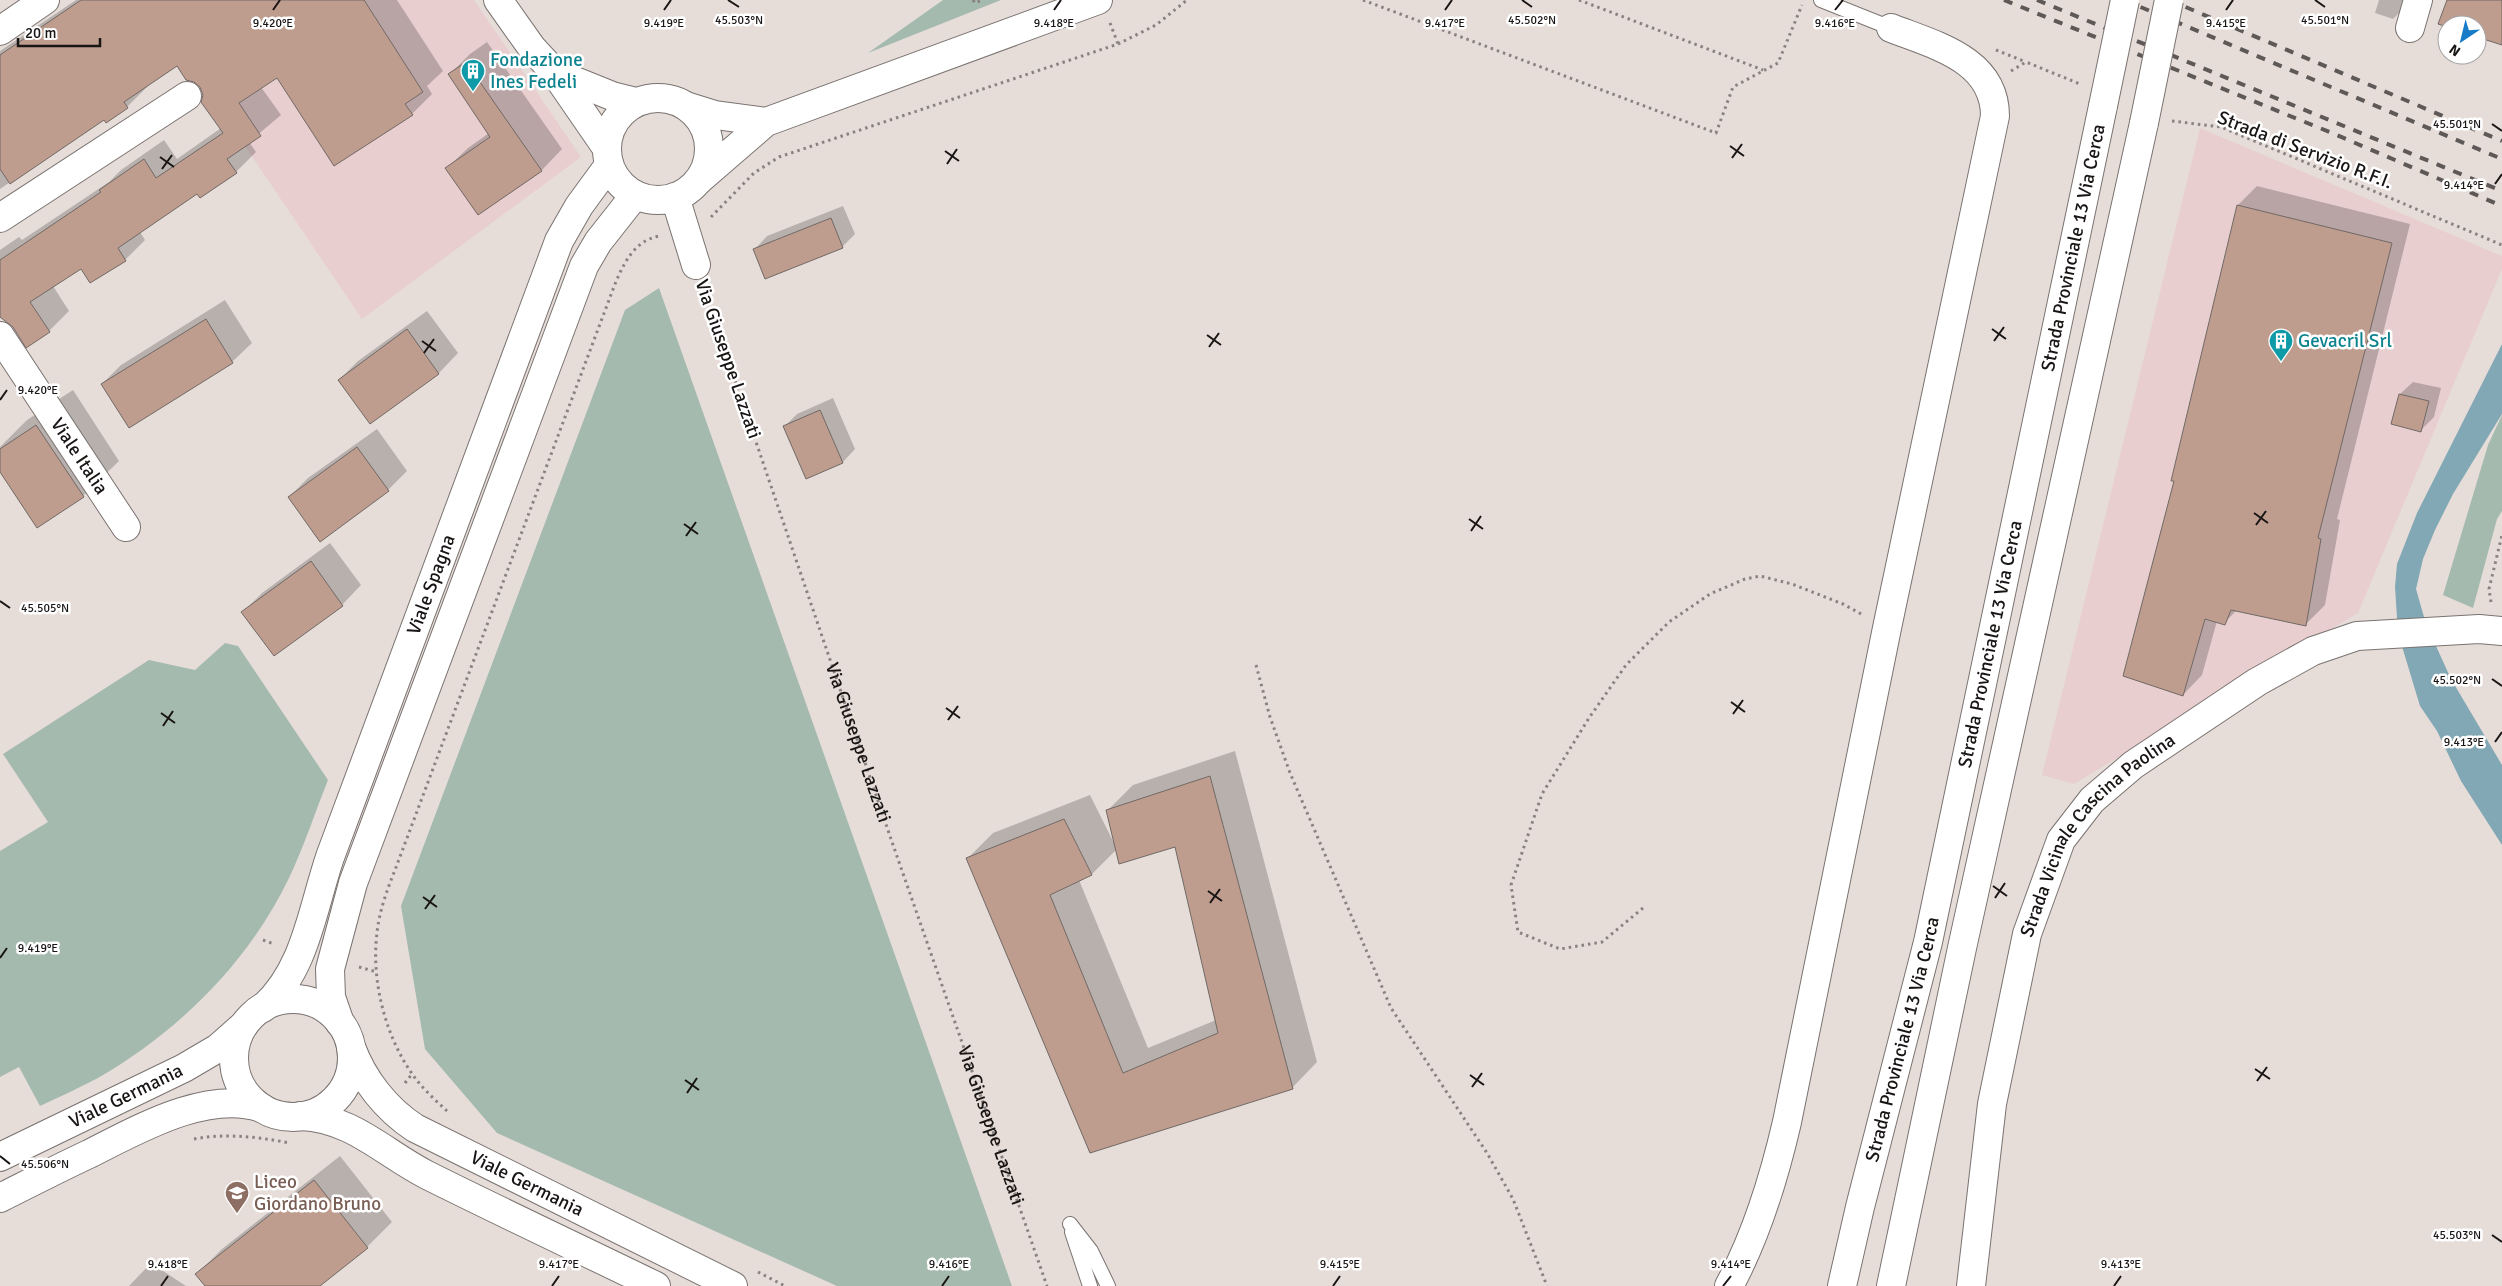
<svg xmlns="http://www.w3.org/2000/svg" width="2502" height="1286" viewBox="0 0 2502 1286" font-family="Signika,sans-serif">
<style>
.industrial{fill:#e8cecf}
.green{fill:#a5baaf}
.water{fill:#81a8b4}
.shadow{fill:#0003;fill-rule:evenodd}
.building{fill:#bf9d8e;stroke:#706966}
.lines{fill:none;stroke-linecap:round;stroke-linejoin:round}
.service-casing{stroke:#7a7370;stroke-width:16}
.minor-casing{stroke:#7a7370;stroke-width:30}
.primary-casing{stroke:#7a7370;stroke-width:30}
.path{stroke:#898280;stroke-width:3;stroke-dasharray:2.5 4;stroke-linecap:butt}
.service{stroke:#fff;stroke-width:14}
.minor{stroke:#fff;stroke-width:28}
.primary{stroke:#fff;stroke-width:28}
.rail{stroke:#5e5957;stroke-width:4;stroke-dasharray:9 9;stroke-linecap:butt}
.primary-bridge-casing{stroke:#7a7370;stroke-width:30;stroke-linecap:butt}
.primary-bridge{stroke:#fff;stroke-width:28}
.ticks{fill:none;stroke:#181514;stroke-width:2}
.labels{text-anchor:middle;dominant-baseline:central;stroke-width:5;stroke-linejoin:round;paint-order:stroke}
.culture-label{font-size:19px;fill:#0d838f;stroke:#fff;text-anchor:start}
.street-label{font-size:19px;fill:#181514;stroke:#fff}
.education-label{font-size:19px;fill:#785e54;stroke:#fff;text-anchor:start}
.ticks-label{font-size:12px;text-anchor:middle;fill:#181514;stroke:#fff;stroke-width:5;stroke-linejoin:round;paint-order:stroke}
</style>
<rect width="100%" height="100%" fill="#e6ddd9"/>
<path class="industrial" d="M146 0H474L581 157 362 319Z
M2200 128 2502 256V269L2358 613 2074 784 2042 775Z"/>
<path class="green" d="M943 0H1001L868 53Z
M659 288 1012 1286H837L497 1133 425 1049 401 906 625 310Z
M2502 415V511L2497 519 2473 608 2443 595 2488 445Z
M225 643 238 646 328 780C315 812 304 847 289 878 248 963 179 1031 98 1078 79 1088 59 1097 40 1106L19 1067 0 1077V851L48 822 3 754 149 660 195 670Z"/>
<path class="water" d="M2502 344V414L2453 494 2435 530 2423 559 2416 589 2426 624 2451 679 2502 765V845L2461 781 2437 731 2420 706 2398 633 2395 587 2397 564 2417 513Z"/>
<path class="shadow" d="M76 0H397L443 71 427 86 432 94 412 114 278 76 261 87 281 115 249 142 256 152 236 172 197 192 140 232 145 240 125 260 81 267 53 286 69 311 49 331 27 346 14 326 4 320 0 314V250L19 237 22 240 109 182 121 170 164 140 177 159 221 128 201 86 177 65 146 86 147 87 127 107 105 118 0 189V51Z
M2379 0H2405L2403 9 2393 19 2375 13Z
M487 42 562 149 542 170 478 213 447 168 468 148 489 133 449 75 470 54Z
M2257 186 2410 224 2337 519 2340 520 2325 605 2306 624 2237 610 2224 623 2217 621 2202 675 2183 695 2176 481 2238 205Z
M843 206 855 234 842 247 755 249 767 236Z
M225 300 252 343 232 362 102 384 121 365Z
M427 311 458 353 439 373 370 423 339 380 358 361Z
M2413 382 2441 388 2434 417 2421 430 2400 394Z
M73 390 119 461 83 496 0 469V447L27 420Z
M833 398 855 449 843 462 807 478 784 427 797 414Z
M377 429 407 471 388 490 289 497 308 478Z
M330 543 361 585 342 605 274 654 243 612 262 593Z
M1235 751 1317 1062 1292 1088 1090 1152 968 858 993 833 1090 795 1115 845 1108 810 1133 785ZM1176 846 1216 1020 1148 1048 1079 880 1092 874 1117 849Z
M340 1156 392 1222 367 1247 318 1286H207L197 1274 222 1249Z
M151 1263 186 1286H129Z"/>
<path class="building" d="M81 0H364L423 92 405 104 413 115 334 166 277 78 239 103 261 136 227 159 237 173 200 198 197 194 118 248 126 261 90 283 81 269 30 302 50 332 26 348 13 327 0 317V260L101 192 99 190 144 159 156 178 223 133 201 102 203 95 200 87 194 82 186 80 177 66 124 102 128 108 106 123 104 120 10 184 0 169V55Z
M2447 0H2502V45L2477 37V25L2447 27 2438 24Z
M466 62 542 171 478 215 445 168 490 137 448 74Z
M2237 205 2392 243 2318 538 2321 539 2306 626 2231 610 2225 625 2205 619 2183 696 2123 676 2174 481H2171Z
M831 218 843 248 765 279 753 249Z
M206 319 233 363 129 428 101 384Z
M407 329 439 374 370 424 338 380Z
M2399 394 2429 401 2421 432 2391 424Z
M820 410 843 463 806 479 783 426Z
M36 425 84 497 37 528 0 472V449Z
M357 447 389 491 320 542 288 497Z
M311 561 343 606 274 656 241 612Z
M1210 776 1293 1089 1090 1153 966 858 1064 819 1092 875 1050 895 1123 1073 1218 1033 1175 847 1119 864 1106 810Z
M314 1180 368 1248 320 1286H205L195 1274Z"/>
<g class="lines">
<defs>
<path id="service" d="M1821 0 1891 28
M1070 1224 1091 1251 1108 1286
M1072 1232 1090 1286"/>
<g id="minor">
<path d="M498 0 532 48 555 73 606 147"/>
<path d="M2410 28 2418 0"/>
<path d="M0 31 45 0"/>
<path d="M555 73 612 96 636 102"/>
<circle cx="658" cy="149" r="51"/>
<path d="M686 106 715 115 766 122"/>
<path d="M699 180 766 122 1098 0"/>
<path d="M675 197 696 265"/>
<path d="M0 218 187 96"/>
<path id="s2" d="M0 336 126 527"/>
<circle cx="293" cy="1058" r="59"/>
<path id="s3" d="M263 1008C306 969 312 910 330 857L559 241 579 206 609 165"/>
<path d="M340 1023 331 997 330 969 353 883 584 266 598 242 635 195"/>
<path id="s4" d="M351 1047C363 1080 386 1109 415 1128L733 1286"/>
<path d="M301 1116C352 1118 384 1153 427 1175 503 1213 580 1249 656 1286"/>
<path id="s5" d="M0 1157 184 1068 218 1048 244 1025"/>
<path d="M0 1198C30 1183 59 1168 89 1154 137 1130 207 1089 262 1108"/>
<path d="M1729 1286C1757 1235 1774 1178 1787 1122L1887 628 1995 116C1995 59 1934 45 1891 28"/>
<path id="s6" d="M1971 1286 1992 1104 2027 934 2061 840 2092 800 2133 765 2257 682 2313 651 2357 636 2479 629 2502 631"/>
</g>
<g id="primary">
<path id="s7" d="M1842 1286 1860 1207 1928 942 2103 106"/>
<path d="M1891 1286 1962 948 2144 123"/>
</g>
</defs>
<use href="#service" class="service-casing"/>
<use href="#minor" class="minor-casing"/>
<use href="#primary" class="primary-casing"/>
<g class="path">
<path d="M973 0 975 3 982 0"/>
<path d="M1363 0 1716 133 1733 87 1778 63 1802 5"/>
<path d="M1579 0 1763 70"/>
<path d="M1110 23 1118 44"/>
<path d="M1996 50 2026 62"/>
<path d="M2011 71 2026 62 2080 84"/>
<path d="M2172 121 2221 127 2502 245"/>
<path d="M711 217 754 173 779 157 1118 44 1156 25 1187 0"/>
<path id="s1" d="M704 289 892 842 1047 1286"/>
<path d="M2491 602 2489 589 2502 535"/>
<path d="M1256 665 1270 717 1290 773 1391 1008 1487 1153 1513 1199 1547 1286"/>
<path d="M1643 908 1602 942 1560 949 1518 932 1511 885 1542 794 1589 718 1626 665 1669 622 1710 594 1745 579 1760 576 1792 584 1843 604 1863 615"/>
<path d="M263 940 274 944"/>
<path d="M359 967 377 972"/>
<path d="M405 1083 412 1074"/>
<path d="M447 1111C435 1100 422 1088 413 1075 385 1036 371 980 377 933 379 912 387 890 395 870L615 284C624 263 634 241 659 236"/>
<path d="M194 1139C226 1133 258 1137 290 1143"/>
<path d="M758 1272 785 1286"/>
</g>
<use href="#service" class="service"/>
<use href="#minor" class="minor"/>
<use href="#primary" class="primary"/>
<path class="rail" d="M2004 0 2332 133 2502 206
M2037 0 2502 191
M2124 0 2502 159
M2169 0 2502 141"/>
<defs>
<path id="primary-bridge" d="M2103 106 2125 0
M2144 123 2169 0"/>
</defs>
<use href="#primary-bridge" class="primary-bridge-casing"/>
<use href="#primary-bridge" class="primary-bridge"/>
</g>
<path class="ticks" d="M728 0 739 7M1522 0 1532 7M2315 0 2325 7M273 10 280 0M664 10 671 0M1054 10 1061 0M1445 10 1452 0M1835 10 1843 0M2226 10 2233 0M2492 124 2502 131M1730 146 1744 156M945 151 959 161M160 157 174 167M1732 158 1742 144M947 164 957 149M162 169 172 155M2495 184 2502 174M1992 329 2006 339M1207 335 1221 345M422 341 436 351M1994 341 2004 327M1209 347 1219 333M424 353 434 339M0 400 7 390M2254 513 2268 523M1469 519 1483 529M684 524 698 534M2256 525 2266 511M1471 531 1481 516M686 536 696 522M0 601 10 608M2492 679 2502 686M1731 702 1745 712M946 708 960 718M161 713 175 723M1733 714 1743 700M948 720 958 706M163 726 173 711M2495 742 2502 732M1993 886 2007 896M1208 891 1222 901M423 897 437 907M1995 898 2005 883M1210 903 1220 889M425 909 435 895M0 958 7 948M2255 1069 2270 1079M1470 1075 1484 1085M685 1080 699 1090M2257 1081 2267 1067M1472 1087 1482 1073M687 1093 697 1078M0 1156 10 1164M2492 1235 2502 1242M161 1286 168 1276M552 1286 559 1276M942 1286 949 1276M1333 1286 1340 1276M1723 1286 1731 1276M2114 1286 2121 1276"/>
<defs>
<symbol id="building-pin" viewBox="-11 -11 22 30"><path d="M0 17L-7.5 6A9.5 9.5 0 1 1 7.5 6Z" fill="#0f9aa8" stroke="#fff"/><path d="M-4-6H4V6H1V3H-1V6H-4ZM-2.5-4.3h1.7v1.8h-1.7ZM.8-4.3h1.7v1.8H.8ZM-2.5-1h1.7V.8h-1.7ZM.8-1h1.7V.8H.8Z" fill="#fff"/></symbol>
<symbol id="school-pin" viewBox="-11 -11 22 30"><path d="M0 17L-7.5 6A9.5 9.5 0 1 1 7.5 6Z" fill="#8d6e63" stroke="#fff"/><path d="M0-5L7-2L0 1L-7-2ZM-4 1L0 2.5L4 1V4Q0 6-4 4Z" fill="#fff"/></symbol>
</defs>
<g fill-rule="evenodd">
<use href="#building-pin" x="459" y="57" width="28" height="38"/>
<use href="#building-pin" x="2267" y="327" width="28" height="38"/>
<use href="#school-pin" x="223" y="1179" width="28" height="38"/>
</g>
<g class="labels">
<g class="culture-label">
<text x="490" y="60">Fondazione<tspan x="490" dy="22">Ines Fedeli</tspan></text>
<text x="2298" y="341">Gevacril Srl</text>
</g>
<g class="street-label">
<text transform="translate(2305 150) rotate(21)">Strada di Servizio R.F.I.</text>
<text stroke="none"><textPath href="#s7" startOffset="1064">Strada Provinciale 13 Via Cerca</textPath></text>
<text transform="translate(728 359) rotate(71)">Via Giuseppe Lazzati</text>
<text stroke="none"><textPath href="#s2" startOffset="144">Viale Italia</textPath></text>
<text stroke="none"><textPath href="#s3" startOffset="458">Viale Spagna</textPath></text>
<text stroke="none"><textPath href="#s7" startOffset="659">Strada Provinciale 13 Via Cerca</textPath></text>
<text stroke="none"><textPath href="#s1" startOffset="479">Via Giuseppe Lazzati</textPath></text>
<text stroke="none"><textPath href="#s6" startOffset="482">Strada Vicinale Cascina Paolina</textPath></text>
<text stroke="none"><textPath href="#s7" startOffset="254">Strada Provinciale 13 Via Cerca</textPath></text>
<text stroke="none"><textPath href="#s5" startOffset="140">Viale Germania</textPath></text>
<text stroke="none"><textPath href="#s1" startOffset="884">Via Giuseppe Lazzati</textPath></text>
<text stroke="none"><textPath href="#s4" startOffset="230">Viale Germania</textPath></text>
</g>
<g class="education-label">
<text x="254" y="1182">Liceo<tspan x="254" dy="22">Giordano Bruno</tspan></text>
</g>
</g>
<g class="ticks-label">
<text x="1532" y="24">45.502°N</text>
<text x="739" y="24">45.503°N</text>
<text x="2325" y="24">45.501°N</text>
<text x="273" y="27">9.420°E</text>
<text x="664" y="27">9.419°E</text>
<text x="1054" y="27">9.418°E</text>
<text x="1445" y="27">9.417°E</text>
<text x="1835" y="27">9.416°E</text>
<text x="2226" y="27">9.415°E</text>
<text x="2457" y="128">45.501°N</text>
<text x="2464" y="189">9.414°E</text>
<text x="38" y="394">9.420°E</text>
<text x="45" y="612">45.505°N</text>
<text x="2457" y="684">45.502°N</text>
<text x="2464" y="746">9.413°E</text>
<text x="38" y="952">9.419°E</text>
<text x="45" y="1168">45.506°N</text>
<text x="2457" y="1239">45.503°N</text>
<text x="168" y="1268">9.418°E</text>
<text x="559" y="1268">9.417°E</text>
<text x="949" y="1268">9.416°E</text>
<text x="1340" y="1268">9.415°E</text>
<text x="1731" y="1268">9.414°E</text>
<text x="2121" y="1268">9.413°E</text>
</g>
<g transform="translate(2462 40) rotate(215)"><circle r="24" fill="#ffffff" stroke="#a3a1a1"/>
<path d="M0-4L9 19L0 12L-9 19Z" fill="#177bc7"/>
<text y="-8" font-size="14" font-weight="bold" text-anchor="middle" fill="#181514">N</text>
</g>
<path d="M18 38v8h82v-8" fill="none" stroke="#181514" stroke-width="2.5"/>
<text x="25" y="38" font-size="15" fill="#181514" stroke="#ffffff" stroke-width="4" paint-order="stroke">20 m</text>
</svg>
